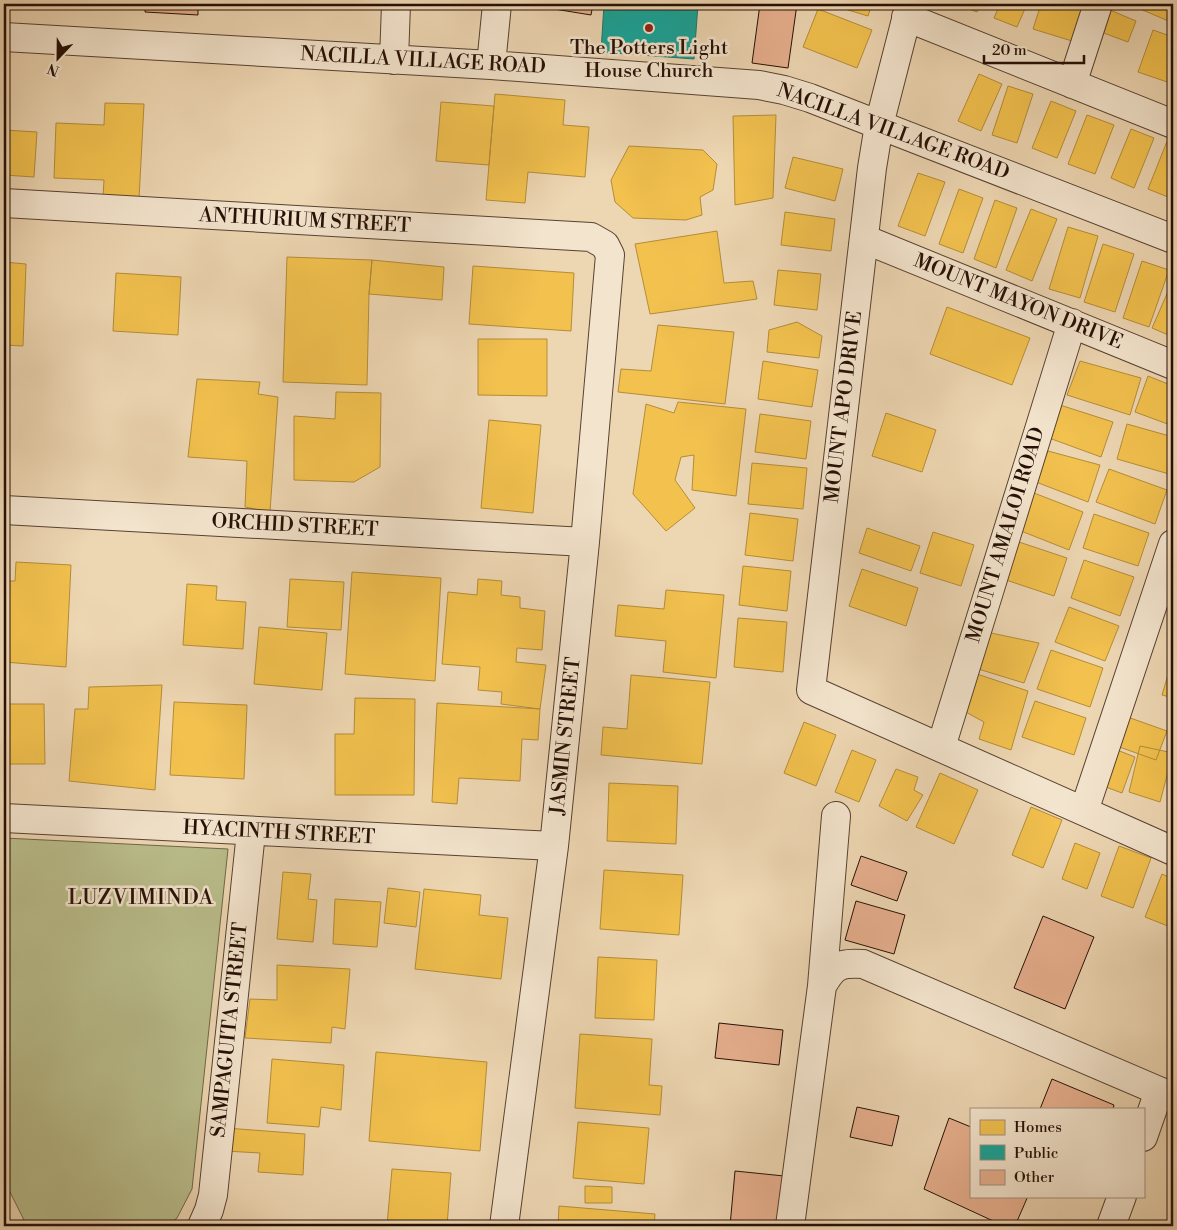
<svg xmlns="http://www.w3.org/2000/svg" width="1177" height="1230" viewBox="0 0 1177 1230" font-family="'Libre Bodoni',serif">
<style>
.green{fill:#b9bd8b;stroke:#706648}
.homes{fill:#f2c14e;stroke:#b58c38}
.public{fill:#17a398;stroke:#1c776c}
.building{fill:#e7af8e;stroke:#260f06}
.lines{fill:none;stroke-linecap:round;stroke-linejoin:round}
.minor-casing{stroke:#584131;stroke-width:30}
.minor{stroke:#f3e4cd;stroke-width:28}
.poi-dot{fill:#8f2418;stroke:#f3e4cd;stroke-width:2}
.labels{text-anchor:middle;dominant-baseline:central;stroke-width:5;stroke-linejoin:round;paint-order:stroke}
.poi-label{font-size:20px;fill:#260f06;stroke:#f3e4cd}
.street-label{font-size:20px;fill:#260f06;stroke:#f3e4cd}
.neighbourhood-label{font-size:21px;letter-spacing:1px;fill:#260f06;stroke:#f3e4cd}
</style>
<rect width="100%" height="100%" fill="#edd6b2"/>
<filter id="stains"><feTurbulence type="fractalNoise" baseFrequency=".004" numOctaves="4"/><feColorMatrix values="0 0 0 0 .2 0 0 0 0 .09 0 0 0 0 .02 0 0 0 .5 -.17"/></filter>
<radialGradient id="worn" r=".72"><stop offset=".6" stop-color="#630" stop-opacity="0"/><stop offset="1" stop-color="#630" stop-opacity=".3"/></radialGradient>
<path class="green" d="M4 838 228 849 192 1189 177 1218 167 1226H27L4 1180Z"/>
<path class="homes" d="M828 4H872L868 16Z
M956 4H981L977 12Z
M1000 4H1027L1017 27 994 18Z
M1041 4H1084L1072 41 1033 29Z
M1140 4H1173V23L1138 8Z
M818 9 872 30 857 68 803 47Z
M1110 10 1136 21 1128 42 1101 32Z
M1153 30 1173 37V84L1138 72Z
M979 74 1002 84 981 131 958 121Z
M1008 86 1033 94 1017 143 992 135Z
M495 94 565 100 563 125 589 127 585 177 528 172 525 203 486 200Z
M1051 101 1076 111 1057 158 1032 148Z
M441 102 494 106 489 165 436 161Z
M105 103 144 104 139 199 103 197 104 180 54 178 56 123 104 125Z
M776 115 773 198 735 205 733 116Z
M1087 115 1114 125 1095 174 1068 164Z
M1131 129 1154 138 1134 188 1111 178Z
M4 130 37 132 34 177 4 175Z
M1168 139 1173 141V199L1148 189Z
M629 146 703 150 717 164 713 190 700 197 702 215 686 220 633 218 615 202 611 180Z
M793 157 843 169 835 201 785 188Z
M918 173 945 182 925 236 898 226Z
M959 189 983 198 963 253 939 244Z
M995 200 1017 208 996 268 974 259Z
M1031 209 1057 219 1032 281 1006 270Z
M785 212 835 219 831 251 781 245Z
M1068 227 1098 236 1080 298 1049 289Z
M717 231 724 283 753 281 757 299 650 314 635 244Z
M1103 244 1134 254 1115 312 1084 302Z
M287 257 372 260 369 294 367 385 283 382Z
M372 260 444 267 442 300 369 294Z
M1142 261 1169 270 1149 327 1123 318Z
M4 262 26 264 23 346 4 345Z
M473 266 574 273 571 331 469 324Z
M778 270 821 274 817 310 774 305Z
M116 273 181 277 178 335 113 331Z
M1173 280V337L1152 328Z
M947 307 1030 338 1012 385 930 354Z
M797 322 822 336 819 358 767 352 769 330Z
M658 325 734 332 725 404 618 392 621 369 651 371Z
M478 339H547V396L478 395Z
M763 361 818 370 812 407 758 399Z
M1080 361 1141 378 1130 415 1067 395Z
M1148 376 1173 386V426L1135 412Z
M197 379 260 382 258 394 278 397 270 512 245 507 247 461 188 457Z
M336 392 381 393 380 467 354 482 294 480V416L335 419Z
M678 402 746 409 736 496 692 490 694 455 681 457 675 480 695 508 666 531 633 494 646 404 674 413Z
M1060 405 1113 422 1101 457 1049 438Z
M886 413 936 430 922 472 872 456Z
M760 414 811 421 806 459 755 452Z
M489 420 541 425 533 513 481 508Z
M1127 424 1173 437V460L1169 474 1117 459Z
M1048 451 1100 465 1088 502 1036 482Z
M752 463 807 468 803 509 748 504Z
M1109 469 1167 490 1155 524 1096 502Z
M1034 493 1083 512 1069 550 1021 531Z
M750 513 798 519 793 561 745 555Z
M1094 514 1149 533 1138 566 1083 548Z
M867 528 920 546 911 571 859 553Z
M933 532 974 545 961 586 920 573Z
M1019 542 1067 558 1054 596 1006 580Z
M1084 560 1134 577 1120 616 1071 598Z
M16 562 71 565 66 667 4 662V581H15Z
M743 566 791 571 787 611 739 605Z
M862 569 918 588 906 626 849 606Z
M352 572 441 578 435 681 345 674Z
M290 579 344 582 341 630 287 627Z
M478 579 502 581 501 595 520 597V608L545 611 542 650 517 648 516 662 546 665 540 709 501 704 502 692 478 690 480 667 442 664 448 592 477 595Z
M187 584 217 586 216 600 246 602 243 649 183 645Z
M666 590 724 595 716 678 663 672 666 641 615 636 618 605 664 609Z
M1069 607 1119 626 1105 661 1055 642Z
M738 618 787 622 783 672 734 667Z
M259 627 327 633 322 690 254 684Z
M986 632 1039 643 1024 683 975 668Z
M1051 650 1103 668 1090 707 1037 689Z
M1173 658V698L1162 695Z
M977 674 1028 691 1011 750 979 739 984 722 964 711Z
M631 675 710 682 702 764 601 755 603 727 627 729Z
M162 685 155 790 69 781 75 709H88L89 687Z
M355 698 415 699 414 795H335V734H354Z
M1035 701 1086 718 1074 755 1022 737Z
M174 702 247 705 244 779 170 775Z
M437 703 540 709 538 740 522 739 520 781 459 778 457 804 432 802Z
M4 704H44L45 764H4Z
M1122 715 1167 731 1156 760 1111 744Z
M804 722 836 735 816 786 784 773Z
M1140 746 1173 753 1160 802 1129 792Z
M852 750 876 760 859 802 835 792Z
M1117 750 1135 757 1122 793 1103 786Z
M896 769 918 777 914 790 923 795 907 821 879 806Z
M940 773 978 790 954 844 916 827Z
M609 783 678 786 676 844 607 841Z
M1031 807 1062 820 1043 868 1012 855Z
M1075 843 1100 853 1087 889 1062 879Z
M1119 846 1151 858 1133 908 1101 896Z
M604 870 683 875 679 935 600 929Z
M283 872 311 874 308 899 317 900 313 942 277 939Z
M1162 874 1173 879V928L1145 917Z
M388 888 420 892 416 927 384 923Z
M424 889 481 895 479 915 508 918 501 979 415 969Z
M335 899 381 902 377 947 333 944Z
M598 957 657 960 654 1020 595 1018Z
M277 965 350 969 345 1029 332 1027 331 1043 245 1038 250 999 277 1000Z
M580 1034 652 1039 649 1085 662 1086 660 1115 575 1108Z
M376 1052 487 1062 480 1151 369 1141Z
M272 1059 344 1065 341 1110 321 1107 319 1127 267 1123Z
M578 1122 649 1128 644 1184 573 1178Z
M226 1128 305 1134 303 1175 258 1172 260 1153 225 1151Z
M392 1169 451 1173 447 1226 387 1225Z
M585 1186 612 1187V1203H585Z
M559 1206 655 1214 654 1226H558Z"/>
<path class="public" d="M604 4H698L694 59 601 52Z"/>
<path class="building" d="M146 4H198V15L145 12Z
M543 4H593L591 15 542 7Z
M760 4H797L788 68 752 63Z
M861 856 907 872 897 901 851 885Z
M856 901 905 915 894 954 845 940Z
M1043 916 1094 937 1065 1009 1014 988Z
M719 1023 783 1030 779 1065 715 1058Z
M1052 1079 1114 1105 1113 1109H1040Z
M857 1107 899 1116 892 1146 850 1137Z
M949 1118 971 1127V1196H1028L1015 1226H1004L924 1189Z
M735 1171 784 1176 779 1226H730Z"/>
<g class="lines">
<defs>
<path id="minor" d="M910 4 879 125 872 168 811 690 1173 851
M906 17 1173 124
M4 37 491 65 759 85 784 90 810 98 1173 239
M394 60 396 4
M491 65 497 4
M1072 84 1098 4
M4 203 591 237 605 245 610 255 585 542 554 846 504 1226
M864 239 1173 365
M4 510 585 542
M941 747 1072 323
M1084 811 1173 544
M4 818 554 846
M822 986 836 816
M1143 1137 1159 1091
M202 1226 209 1210 213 1195 251 832
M790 1226 822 986C834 965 839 963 863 964L1173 1097
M1111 1226 1122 1196"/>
</defs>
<use href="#minor" class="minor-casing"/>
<use href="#minor" class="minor"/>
</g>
<circle class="poi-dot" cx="649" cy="28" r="5"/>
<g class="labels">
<g class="poi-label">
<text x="649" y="48">The Potters Light<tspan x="649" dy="23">House Church</tspan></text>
</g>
<g class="street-label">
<text transform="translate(423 61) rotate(3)">NACILLA VILLAGE ROAD</text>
<text transform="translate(893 132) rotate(20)">NACILLA VILLAGE ROAD</text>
<text transform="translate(305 221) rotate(3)">ANTHURIUM STREET</text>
<text transform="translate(1018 302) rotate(22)">MOUNT MAYON DRIVE</text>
<text transform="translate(844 407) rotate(-83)">MOUNT APO DRIVE</text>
<text transform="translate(295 526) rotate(3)">ORCHID STREET</text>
<text transform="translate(1006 535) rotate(-73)">MOUNT AMALOI ROAD</text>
<text transform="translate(566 736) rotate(-84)">JASMIN STREET</text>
<text transform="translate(279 833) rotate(3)">HYACINTH STREET</text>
<text transform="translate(230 1030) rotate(-84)">SAMPAGUITA STREET</text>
</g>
<g class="neighbourhood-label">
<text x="141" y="898">LUZVIMINDA</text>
</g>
</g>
<rect width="1177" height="1230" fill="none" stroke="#edd6b2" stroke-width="20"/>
<rect x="5" y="5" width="1167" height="1220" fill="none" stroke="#260f06" stroke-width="2.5"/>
<rect x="10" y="10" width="1157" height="1210" fill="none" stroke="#260f06"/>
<rect x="970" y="1108" width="175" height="90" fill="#f3e4cd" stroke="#a18f7d"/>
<rect x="980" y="1120" width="25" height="15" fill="#f2c14e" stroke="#a18f7d"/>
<text x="1014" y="1132" font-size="15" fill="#260f06">Homes</text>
<rect x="980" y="1145" width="25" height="15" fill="#17a398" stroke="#a18f7d"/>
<text x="1014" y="1158" font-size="15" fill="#260f06">Public</text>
<rect x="980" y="1170" width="25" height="15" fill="#e7af8e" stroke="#a18f7d"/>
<text x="1014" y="1182" font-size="15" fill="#260f06">Other</text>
<g transform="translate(58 58) rotate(202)" stroke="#f3e4cd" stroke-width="4" paint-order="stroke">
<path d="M0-4L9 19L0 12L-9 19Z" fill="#260f06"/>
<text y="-8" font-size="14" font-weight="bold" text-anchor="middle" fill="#260f06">N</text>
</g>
<path d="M984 55v8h100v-8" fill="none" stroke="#260f06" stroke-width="2.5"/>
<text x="992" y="55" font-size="15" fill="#260f06" stroke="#f3e4cd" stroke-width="4" paint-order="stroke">20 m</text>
<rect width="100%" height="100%" filter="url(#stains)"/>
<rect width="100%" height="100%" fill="url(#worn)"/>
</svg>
